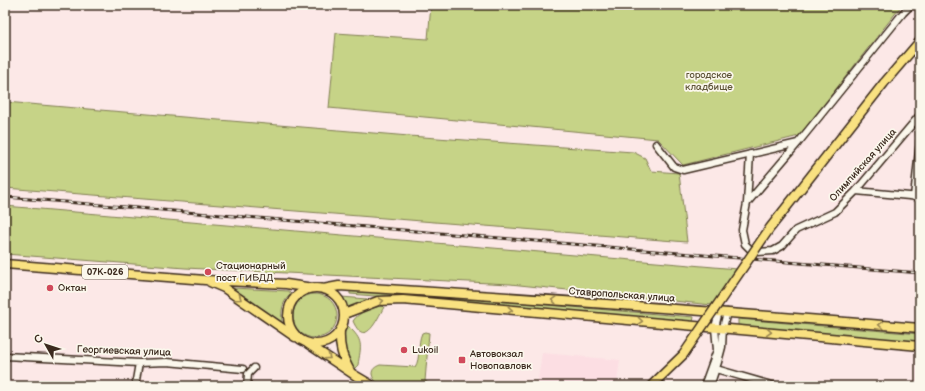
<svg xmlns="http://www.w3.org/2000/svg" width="925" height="391" viewBox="0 0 925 391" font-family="'Balsamiq Sans',sans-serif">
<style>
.built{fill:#fcdee3}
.green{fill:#c6d387;stroke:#807e52}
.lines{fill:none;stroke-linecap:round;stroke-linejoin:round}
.minor-casing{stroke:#3b2a1e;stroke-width:9}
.major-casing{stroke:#3b2a1e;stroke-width:11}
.minor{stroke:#fbf7ec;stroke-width:6}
.major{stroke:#f9e181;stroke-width:8}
.rail-casing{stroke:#3b2a1e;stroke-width:3}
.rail{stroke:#fbf7ec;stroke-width:1.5;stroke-dasharray:4.5;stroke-linecap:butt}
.major-bridge-casing{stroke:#3b2a1e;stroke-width:11;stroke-linecap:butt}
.major-bridge{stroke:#f9e181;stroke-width:8}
.oneway{stroke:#9a8650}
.poi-dot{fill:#d1495b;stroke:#fbf7ec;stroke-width:1.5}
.labels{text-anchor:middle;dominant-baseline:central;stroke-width:3.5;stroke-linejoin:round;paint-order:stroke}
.shield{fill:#fbf7ec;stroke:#75685c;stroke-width:1}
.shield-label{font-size:9px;font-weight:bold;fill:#3b2a1e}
.park-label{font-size:10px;fill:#5e5438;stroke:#fbf7ec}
.street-label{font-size:10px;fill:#3b2a1e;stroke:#fbf7ec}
.poi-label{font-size:10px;fill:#3b2a1e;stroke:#fbf7ec;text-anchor:start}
</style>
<rect width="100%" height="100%" fill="#fce8e7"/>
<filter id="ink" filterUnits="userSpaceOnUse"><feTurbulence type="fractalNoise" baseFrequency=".025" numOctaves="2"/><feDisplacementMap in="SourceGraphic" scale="8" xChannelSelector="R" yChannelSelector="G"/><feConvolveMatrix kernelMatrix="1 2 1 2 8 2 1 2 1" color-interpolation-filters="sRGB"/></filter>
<g filter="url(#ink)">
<path class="built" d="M542 353 620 360 617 382 610 386H537Z"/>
<path class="green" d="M431 5H902L799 136 683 165 658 139 329 108 336 33 428 39Z
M5 102 409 136 633 152 645 158 651 171 679 173 687 242 5 188Z
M5 206 737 269 712 305 510 284 185 268 5 254Z
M233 288 289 291 291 294C282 302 281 310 282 322L279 323 232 291Z
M350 289 694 317 693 322 350 294Z
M293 316a22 22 0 1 1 44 0a22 22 0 1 1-44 0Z
M341 297 367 299 356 305 348 312Z
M381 306 384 307C377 319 365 349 353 321 359 312 370 308 381 306Z
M738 319 920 334V342L738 326Z
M348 326C364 341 361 345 358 365L354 369C346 356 338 340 348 326Z
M425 332 429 333 425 381 434 386C421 386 399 388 386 386 380 385 373 381 372 374 372 369 375 367 380 365L415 367C421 358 417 344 422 333Z"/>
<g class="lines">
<defs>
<path id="minor" d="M919 116 920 135
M656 144 674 167 683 170 798 143
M750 154 747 203 742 230 745 244 750 249 758 252 773 251 782 246 796 230 835 212 856 191 920 115
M856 191 920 197
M914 197 920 141
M747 203 798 143 903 13 911 5
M5 356 139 363 167 362 243 369
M716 369 775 386
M135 386 139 363
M247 386 248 374 254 368
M704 386 717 350 715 328 719 311
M710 386 718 362 722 347 723 328 727 312"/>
<path id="major" d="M884 83 920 41
M5 264 205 280 286 284 313 288
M210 282 224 288 295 337
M288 316a28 28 0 1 1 56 0a28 28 0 1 1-56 0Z
M323 289 339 286C533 298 726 312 920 328
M344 314 378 301 403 300 920 346
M340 330C339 347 342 356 350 371
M308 344 356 376 373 386"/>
</defs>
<use href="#minor" class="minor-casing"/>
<use href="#major" class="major-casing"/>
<use href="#minor" class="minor"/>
<use href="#major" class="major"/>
<defs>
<path id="rail" d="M5 197 920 273"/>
</defs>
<use href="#rail" class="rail-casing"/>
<use href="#rail" class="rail"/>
<defs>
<path id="major-bridge" d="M651 386 683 355 770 228 884 83"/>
</defs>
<use href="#major-bridge" class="major-bridge-casing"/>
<use href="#major-bridge" class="major-bridge"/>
</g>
<defs><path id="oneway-chevron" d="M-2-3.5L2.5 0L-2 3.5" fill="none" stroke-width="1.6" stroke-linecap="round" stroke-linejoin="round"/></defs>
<g class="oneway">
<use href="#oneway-chevron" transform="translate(239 298) rotate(35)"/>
<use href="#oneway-chevron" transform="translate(554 300) rotate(-176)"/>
<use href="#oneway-chevron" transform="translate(381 301) rotate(-8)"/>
<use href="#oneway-chevron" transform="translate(510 310) rotate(5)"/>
<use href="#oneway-chevron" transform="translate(640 321) rotate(5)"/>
<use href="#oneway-chevron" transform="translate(881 325) rotate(-175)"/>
<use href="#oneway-chevron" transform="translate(769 332) rotate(5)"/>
<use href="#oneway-chevron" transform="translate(328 357) rotate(34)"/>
</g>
</g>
<g class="poi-dot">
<circle cx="208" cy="272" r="4"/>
<circle cx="50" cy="288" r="4"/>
<circle cx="404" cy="350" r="4"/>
<rect x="458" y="356" width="8" height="8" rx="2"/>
</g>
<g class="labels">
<rect class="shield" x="82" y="265" width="46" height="14" rx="3"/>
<g class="shield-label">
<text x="105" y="272">07К-026</text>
</g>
<g class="park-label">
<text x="709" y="75">городское<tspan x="709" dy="12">кладбище</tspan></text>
</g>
<g class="street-label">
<text transform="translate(863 165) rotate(-48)">Олимпийская улица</text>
<text transform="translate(622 295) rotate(4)">Ставропольская улица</text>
<text transform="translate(124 351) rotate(2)">Георгиевская улица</text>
</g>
<g class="poi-label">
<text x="216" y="266">Стационарный<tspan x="216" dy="12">пост ГИБДД</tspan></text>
<text x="58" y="288">Октан</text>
<text x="412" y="350">Lukoil</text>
<text x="470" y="354">Автовокзал<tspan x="470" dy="12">Новопавловк</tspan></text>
</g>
</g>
<rect width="925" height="391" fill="none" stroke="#fbf7ec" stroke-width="20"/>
<rect x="10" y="10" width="905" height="371" fill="none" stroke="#3b2a1e" stroke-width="1.5" filter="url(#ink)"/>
<g transform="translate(46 345) rotate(309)" stroke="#fbf7ec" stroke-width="3" paint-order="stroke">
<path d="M0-3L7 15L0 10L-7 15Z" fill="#3b2a1e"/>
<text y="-6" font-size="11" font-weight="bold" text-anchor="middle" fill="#3b2a1e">С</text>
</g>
</svg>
